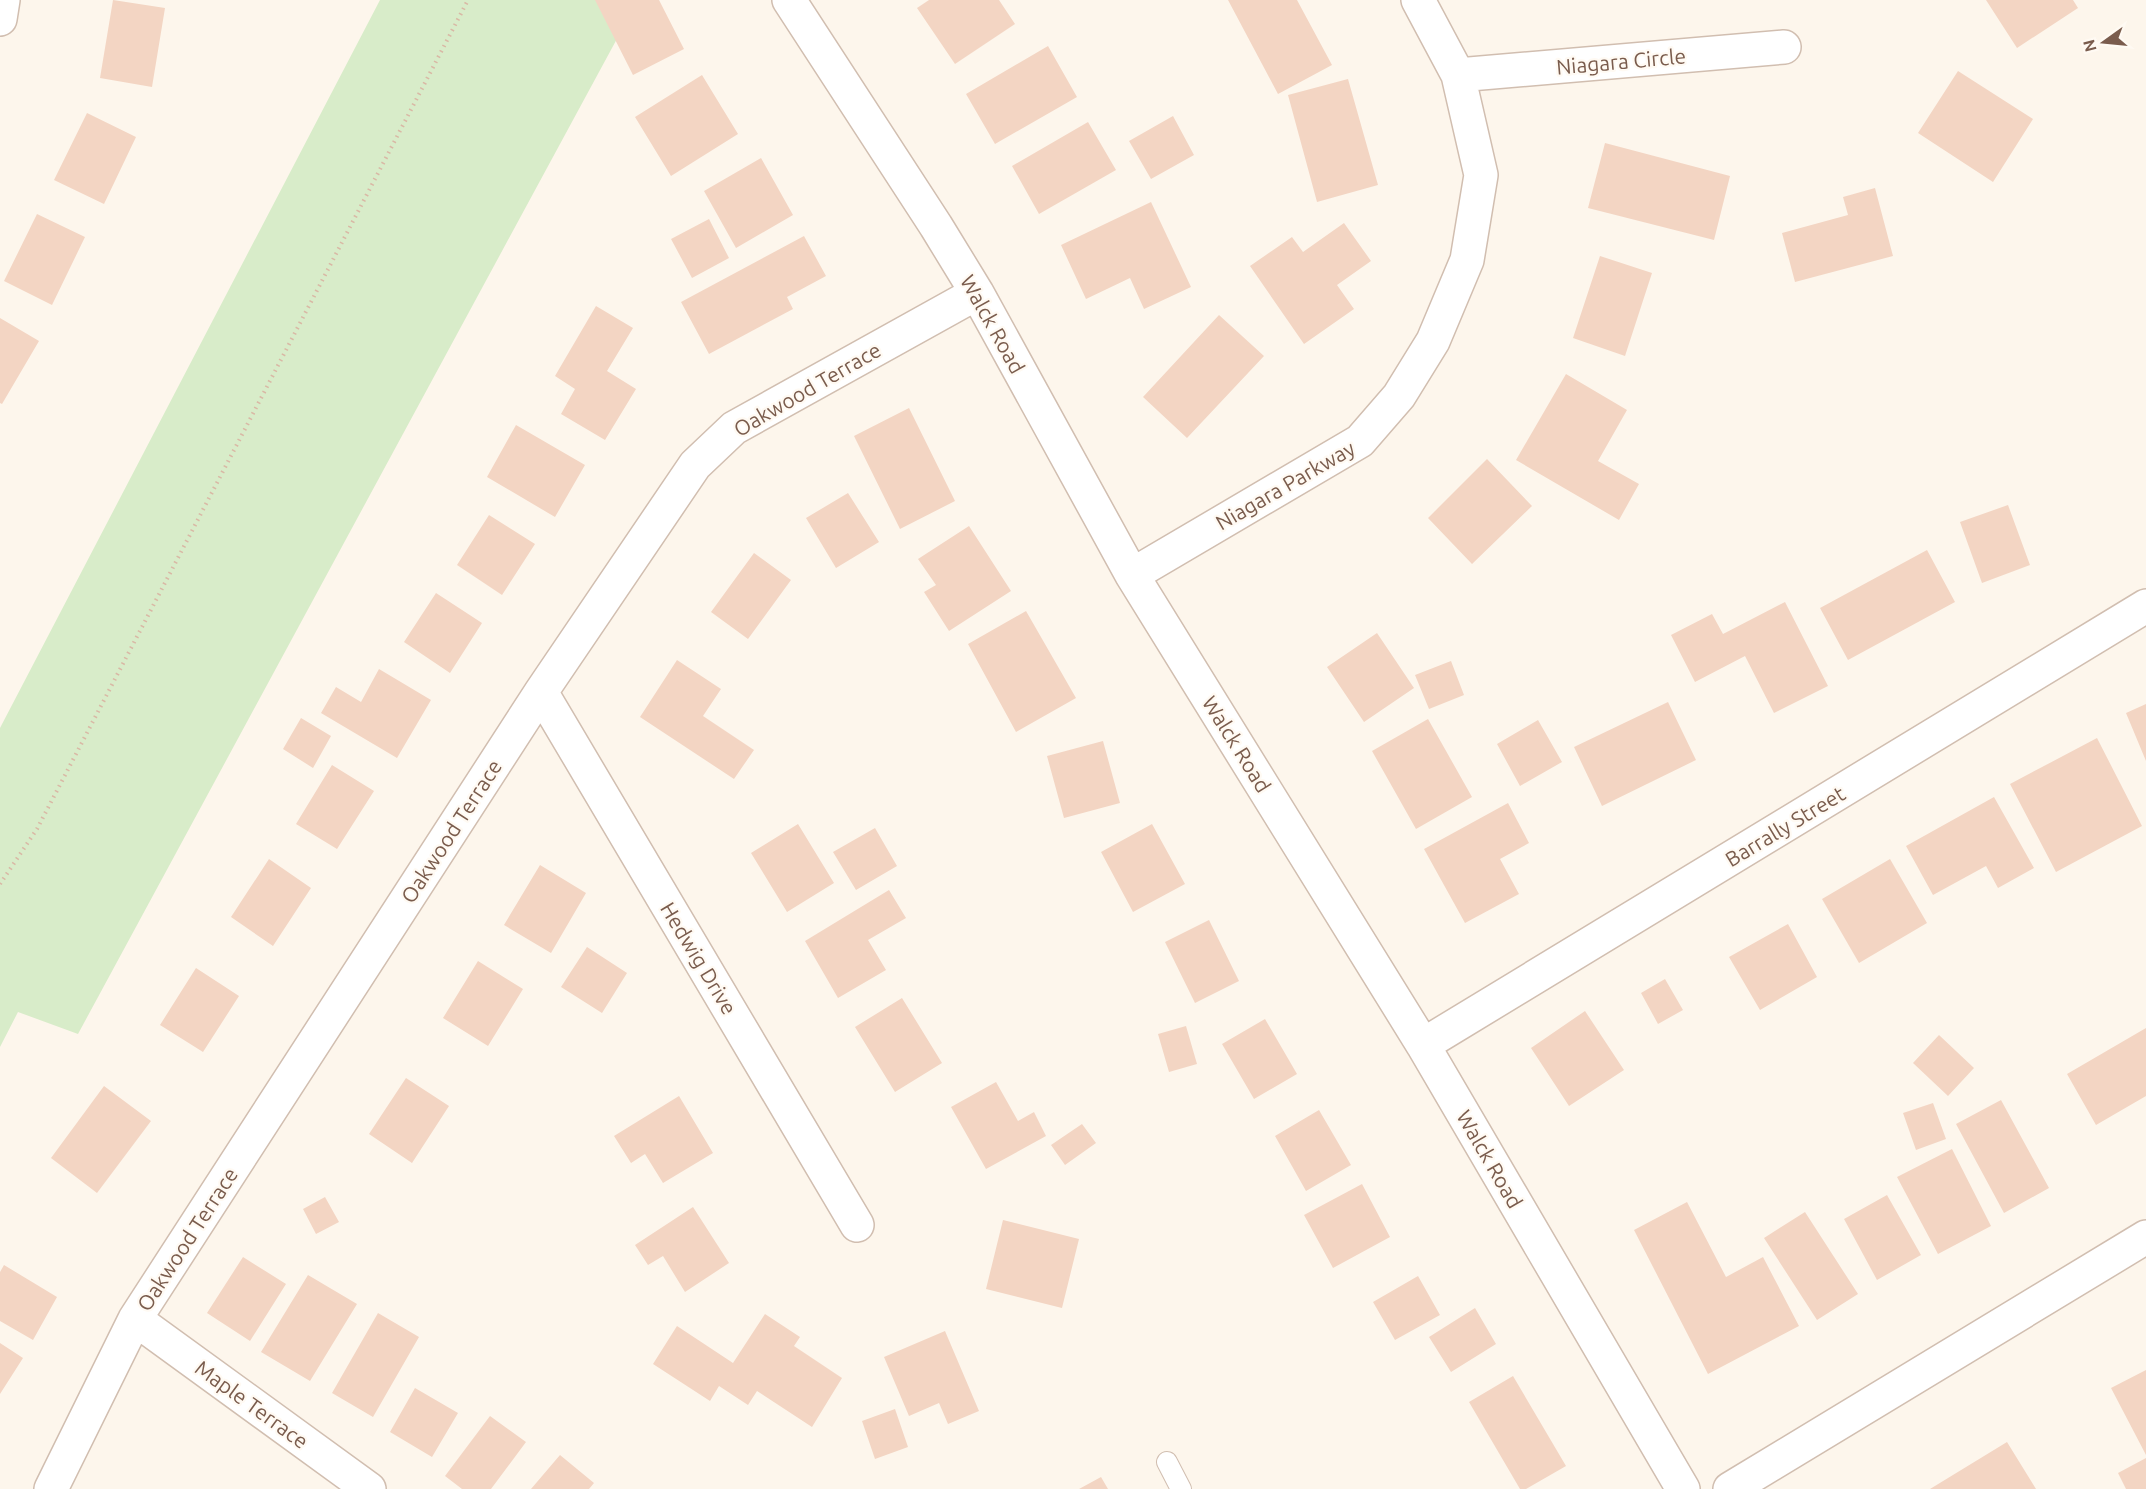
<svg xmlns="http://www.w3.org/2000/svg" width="2146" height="1489" viewBox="0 0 2146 1489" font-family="Ubuntu,sans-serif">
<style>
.green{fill:#d8ecc9}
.building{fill:#f3d5c3}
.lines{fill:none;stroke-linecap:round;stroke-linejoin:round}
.service-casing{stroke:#d1beb0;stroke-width:22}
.minor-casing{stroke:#d1beb0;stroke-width:36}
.tertiary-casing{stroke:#d1beb0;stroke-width:36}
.path{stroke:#d9b8a5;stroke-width:4;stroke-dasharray:1.5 4.5;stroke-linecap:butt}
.service{stroke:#fff;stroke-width:20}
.minor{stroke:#fff;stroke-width:33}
.tertiary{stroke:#fff;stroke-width:33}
.labels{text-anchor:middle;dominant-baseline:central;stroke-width:4.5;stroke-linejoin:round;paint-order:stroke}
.street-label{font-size:21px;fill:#7a5c4d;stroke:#fffaf3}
</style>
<rect width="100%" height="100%" fill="#fdf6ec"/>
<path class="green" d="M380 0H638L78 1034 18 1012 0 1047V728Z"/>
<path class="building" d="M113 0 165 8 152 87 100 78Z
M595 0H659L684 49 633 75Z
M929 0H999L1015 24 955 64 917 8Z
M1228 0H1297L1332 65 1278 94Z
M1986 0H2073L2078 8 2017 48Z
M1048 46 1077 97 995 144 966 94Z
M1958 71 2033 119 1993 182 1918 133Z
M702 75 738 134 671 176 635 117Z
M1348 79 1378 185 1317 202 1288 95Z
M87 113 136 137 104 204 54 180Z
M1173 116 1194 155 1151 179 1129 141Z
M1088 122 1116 170 1039 214 1012 166Z
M1605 143 1730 176 1714 240 1588 208Z
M761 158 793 215 736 248 704 191Z
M1875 188 1893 256 1795 282 1782 233 1848 215 1843 197Z
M1151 202 1191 287 1144 309 1130 278 1086 299 1061 245Z
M37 214 85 237 52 305 4 281Z
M709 219 729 258 692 278 671 239Z
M1344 223 1371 261 1337 285 1354 309 1304 344 1250 266 1292 237 1303 252Z
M804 236 826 276 787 297 793 309 709 354 681 302Z
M1600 256 1652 273 1625 356 1573 338Z
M596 306 633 328 607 371 636 389 605 440 561 414 575 389 555 376Z
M1219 315 1264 356 1187 438 1143 397Z
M0 318 39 341 2 404 0 403Z
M1566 374 1627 410 1598 461 1639 484 1619 520 1516 460Z
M909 408 955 501 900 529 854 436Z
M516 425 585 465 555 517 487 477Z
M1487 459 1532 506 1472 564 1428 518Z
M848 493 879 542 836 568 806 518Z
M2008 505 2030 565 1982 583 1960 522Z
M489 515 535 544 502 595 457 565Z
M969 526 1011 591 949 631 924 592 936 585 918 559Z
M1927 550 1955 602 1848 660 1820 608Z
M754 553 791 580 748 639 711 612Z
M436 593 482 623 450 673 404 642Z
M1785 602 1828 686 1774 713 1745 656 1695 682 1671 635 1712 614 1723 634Z
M1026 611 1076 698 1016 732 968 644Z
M1377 633 1414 688 1364 722 1327 667Z
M677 660 721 689 703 716 754 750 734 779 640 717Z
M1451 661 1464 695 1429 709 1415 675Z
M379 669 431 700 397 758 321 713 336 687 361 702Z
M1668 702 1696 760 1602 806 1574 747Z
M2146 704V761L2126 713Z
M301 718 331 736 313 768 283 749Z
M1428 719 1472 797 1416 829 1372 751Z
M1538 720 1562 762 1520 786 1497 744Z
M2097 738 2142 826 2056 872 2010 784Z
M1103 741 1120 803 1064 818 1047 756Z
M332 765 374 791 337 849 296 824Z
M1994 797 2034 868 1998 888 1986 866 1933 895 1906 846Z
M1508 803 1529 843 1500 859 1519 894 1465 923 1424 849Z
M798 824 834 883 787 912 751 853Z
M1152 824 1185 884 1133 912 1101 852Z
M875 828 897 866 856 890 833 852Z
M269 859 311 888 273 946 231 917Z
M1890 859 1927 923 1859 963 1822 899Z
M540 865 586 893 551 953 504 925Z
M889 890 906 918 868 940 886 970 838 998 805 941Z
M1209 920 1239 981 1195 1003 1165 942Z
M1788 924 1817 977 1760 1010 1729 957Z
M587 947 627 973 602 1013 561 987Z
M478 961 523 989 488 1046 443 1018Z
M196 968 239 996 203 1052 160 1025Z
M1665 979 1683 1010 1658 1024 1641 993Z
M902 998 942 1063 895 1092 855 1027Z
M1585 1011 1624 1070 1569 1106 1531 1048Z
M1265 1019 1297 1074 1254 1099 1222 1044Z
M1186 1026 1197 1064 1169 1072 1158 1034Z
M2146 1028V1096L2096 1125 2067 1074Z
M1939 1035 1974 1068 1948 1096 1913 1063Z
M406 1078 449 1106 412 1163 369 1134Z
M996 1082 1018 1121 1034 1112 1046 1136 986 1169 951 1107Z
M104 1086 151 1121 97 1193 51 1158Z
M679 1096 713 1153 663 1183 645 1154 631 1163 614 1136Z
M2001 1100 2049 1188 2004 1213 1956 1124Z
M1933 1103 1946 1139 1916 1150 1903 1113Z
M1319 1110 1351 1165 1306 1191 1275 1136Z
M1082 1124 1096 1143 1065 1165 1051 1145Z
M1952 1149 1991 1226 1938 1254 1897 1177Z
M1362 1184 1390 1237 1333 1268 1304 1215Z
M1887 1195 1921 1255 1877 1280 1844 1219Z
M325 1197 339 1222 316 1234 303 1209Z
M1687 1202 1726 1277 1763 1257 1799 1326 1708 1374 1634 1230Z
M693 1207 729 1263 685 1292 663 1256 648 1265 635 1245Z
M1805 1212 1858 1294 1817 1320 1764 1238Z
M1003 1220 1079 1239 1062 1308 986 1289Z
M243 1257 286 1284 250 1341 207 1313Z
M4 1265 57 1297 33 1340 0 1321V1272Z
M308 1275 357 1304 310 1381 261 1352Z
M1418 1276 1440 1315 1395 1340 1373 1302Z
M1475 1308 1496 1344 1451 1372 1429 1337Z
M378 1313 419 1337 373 1417 332 1393Z
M765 1314 800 1337 794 1346 842 1378 812 1427 757 1391 748 1405 719 1386 710 1401 653 1364 677 1326 733 1363Z
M945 1331 979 1411 948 1424 939 1403 909 1416 884 1357Z
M0 1343 23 1358 0 1394Z
M2146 1370V1455L2111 1388Z
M1513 1376 1566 1466 1526 1489H1520L1469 1402Z
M415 1388 458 1413 432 1457 390 1432Z
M895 1409 908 1447 875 1459 862 1421Z
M490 1416 526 1442 491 1489H462L445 1476Z
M2007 1442 2036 1489H1930Z
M560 1455 594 1483 589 1489H531Z
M2146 1458V1489H2126L2118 1473Z
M1101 1477 1108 1489H1079Z"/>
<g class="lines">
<defs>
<path id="service" d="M1167 1462 1181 1489"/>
<path id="minor" d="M789 0 936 226 977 293 1132 575 1423 1045 1683 1489
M0 19 3 0
M1458 75 1784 47
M1132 575 1360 441 1399 396 1433 341 1467 260 1481 175 1458 75 1418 0
M541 692 857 1225
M1423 1045 2146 606
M135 1319 369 1489
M51 1489 135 1319 541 692 695 465 734 428 977 293"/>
<path id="tertiary" d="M1730 1489 2146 1237"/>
</defs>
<use href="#service" class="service-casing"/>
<use href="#minor" class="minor-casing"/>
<use href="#tertiary" class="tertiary-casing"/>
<path class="path" d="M0 884 37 829 468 0"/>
<use href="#service" class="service"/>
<use href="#minor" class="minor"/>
<use href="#tertiary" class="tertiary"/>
</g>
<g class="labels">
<g class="street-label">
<text transform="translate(1621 61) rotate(-5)">Niagara Circle</text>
<text transform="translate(993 324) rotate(61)">Walck Road</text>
<text transform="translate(807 389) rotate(-30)">Oakwood Terrace</text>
<text transform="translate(1285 485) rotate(-30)">Niagara Parkway</text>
<text transform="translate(1237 744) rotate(58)">Walck Road</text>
<text transform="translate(1785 826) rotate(-31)">Barrally Street</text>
<text transform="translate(451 831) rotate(-57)">Oakwood Terrace</text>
<text transform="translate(699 958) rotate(59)">Hedwig Drive</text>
<text transform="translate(1490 1159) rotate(60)">Walck Road</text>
<text transform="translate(187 1239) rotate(-57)">Oakwood Terrace</text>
<text transform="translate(252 1404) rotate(36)">Maple Terrace</text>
</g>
</g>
<g transform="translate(2104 42) rotate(255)" stroke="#fffaf3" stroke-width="4.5" paint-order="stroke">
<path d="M0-4.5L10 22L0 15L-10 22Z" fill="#7a5c4d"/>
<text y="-9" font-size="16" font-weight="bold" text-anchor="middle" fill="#7a5c4d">N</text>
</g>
</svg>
